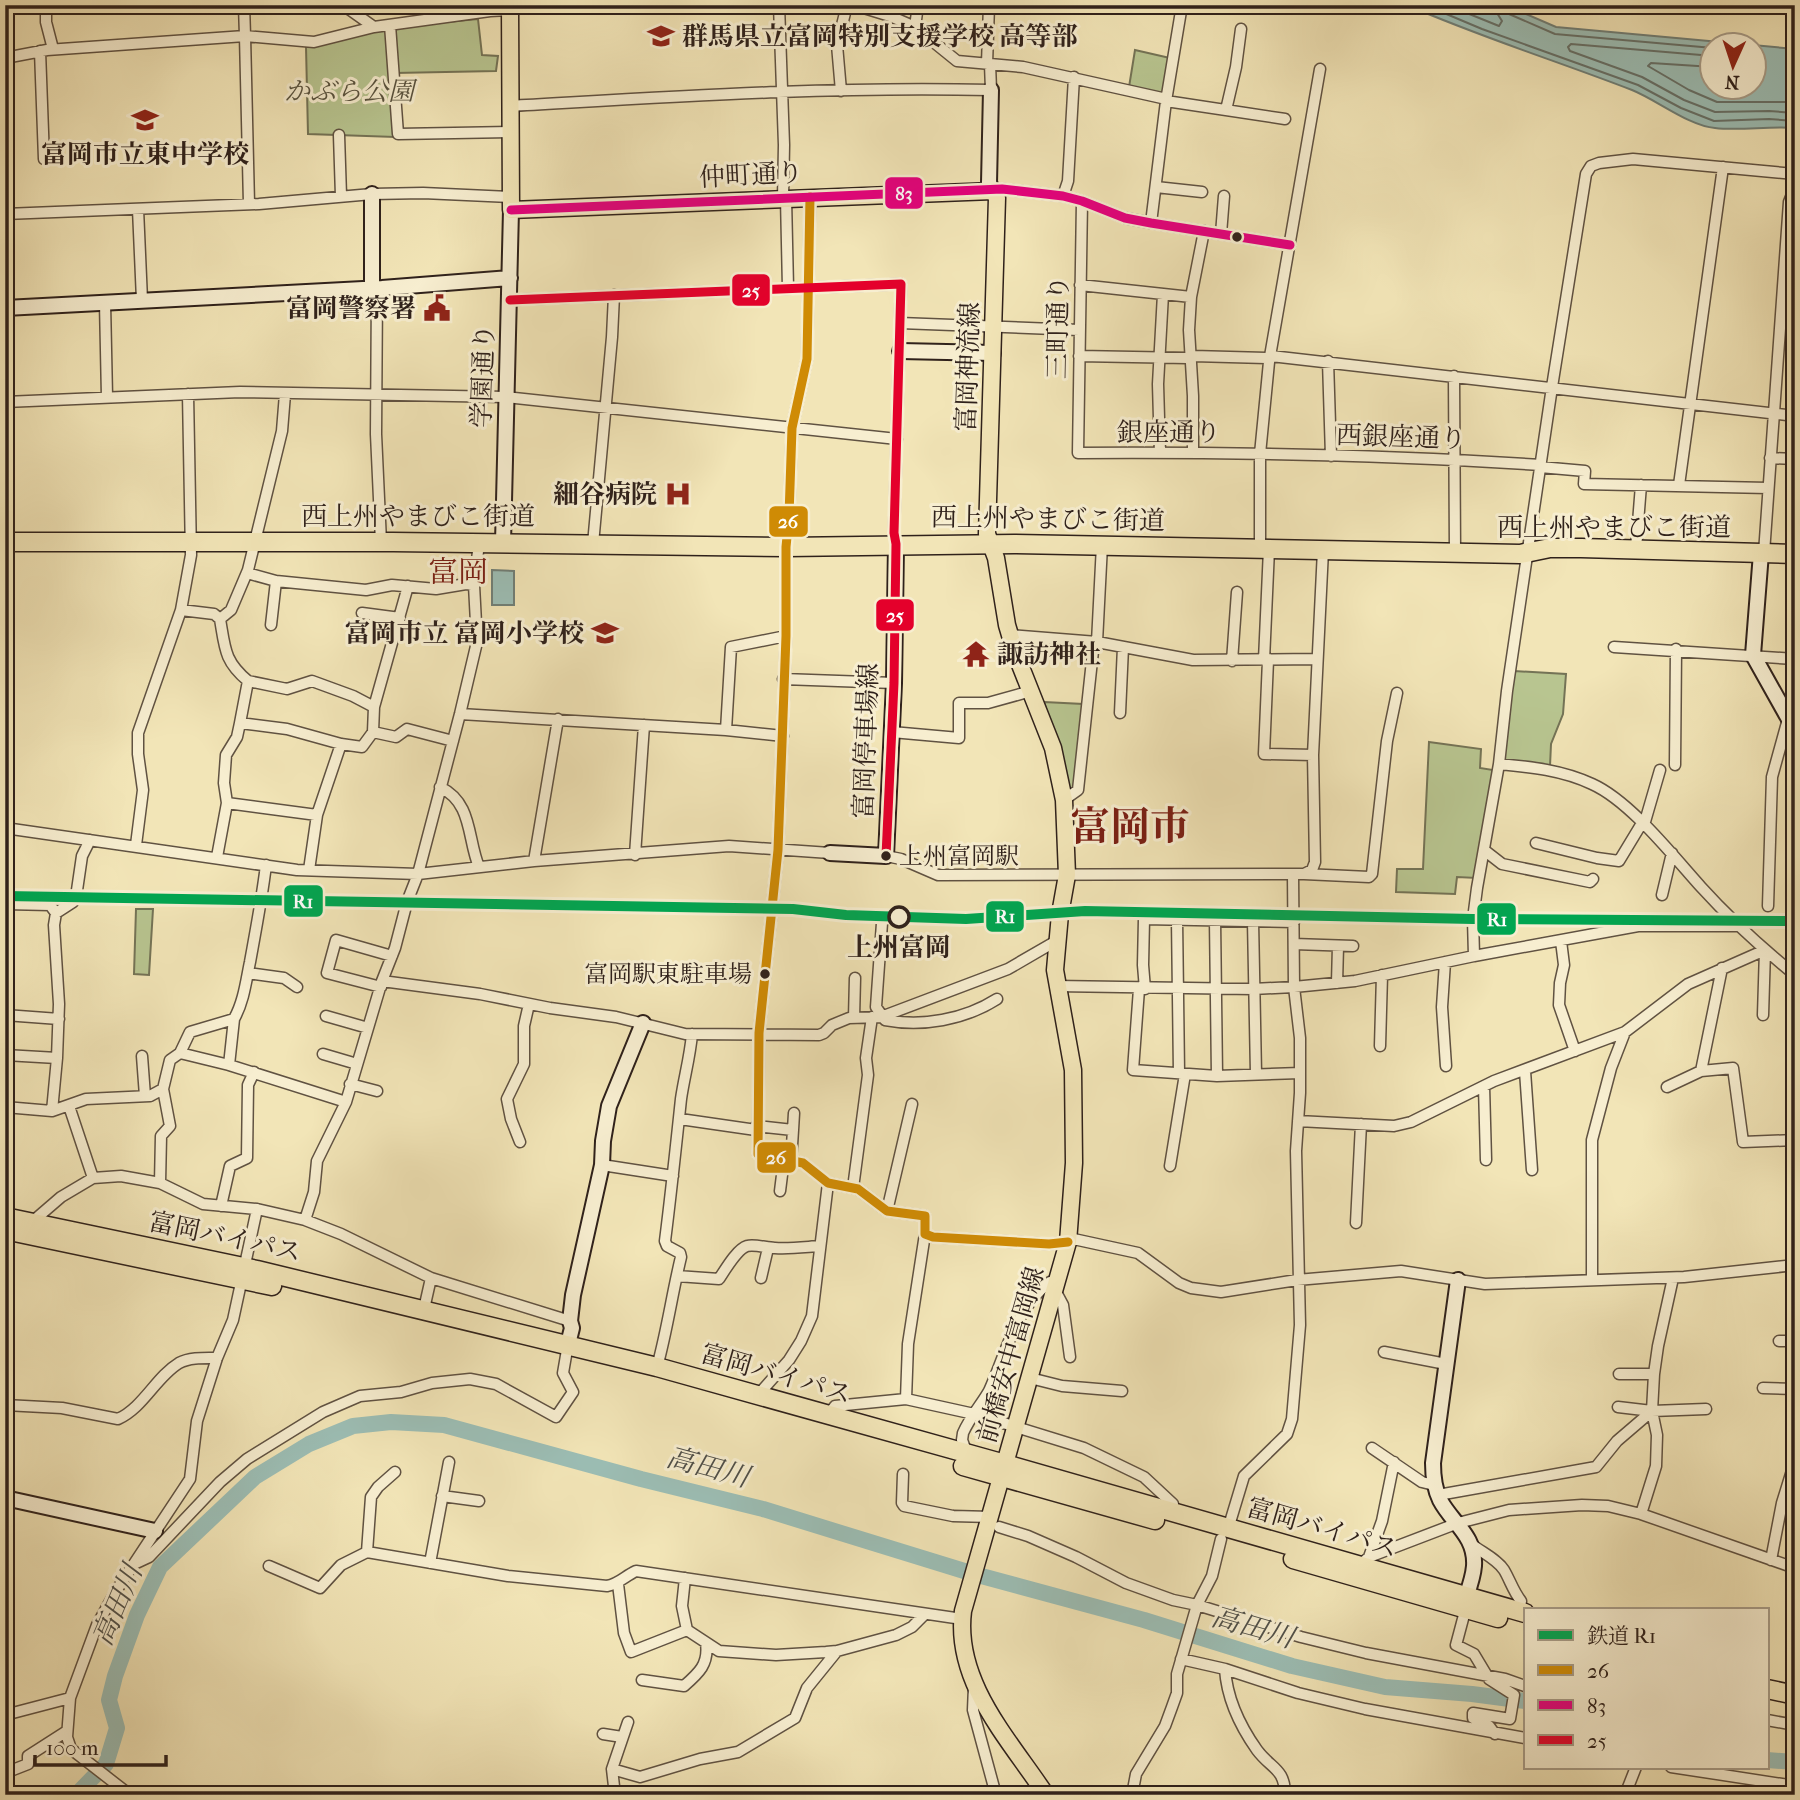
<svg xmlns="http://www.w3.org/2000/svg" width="1800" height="1800" viewBox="0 0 1800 1800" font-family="'IM FELL French Canon','Noto Serif JP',serif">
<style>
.green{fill:#b8c590;stroke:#747356;stroke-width:2}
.water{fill:#9cbeb5;stroke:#707f77;stroke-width:2;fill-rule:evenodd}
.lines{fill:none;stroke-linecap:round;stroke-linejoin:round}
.shore{stroke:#667068;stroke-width:2}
.river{stroke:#9cbeb5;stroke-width:16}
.street-casing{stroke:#605242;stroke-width:13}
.secondary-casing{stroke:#2f211b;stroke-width:18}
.primary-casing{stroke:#2f211b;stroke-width:19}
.highway-casing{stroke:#2f211b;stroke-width:21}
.street{stroke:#f7eed0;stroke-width:10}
.secondary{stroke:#f7eed0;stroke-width:14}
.primary{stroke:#f2e5b7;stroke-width:16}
.highway{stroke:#f2e5b7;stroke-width:18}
.bus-1-casing{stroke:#f7eed0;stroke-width:14}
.bus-2-casing{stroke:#f7eed0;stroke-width:14}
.bus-3-casing{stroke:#f7eed0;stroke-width:14}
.bus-1{stroke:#cf8b05;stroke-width:9}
.bus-2{stroke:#e5007d;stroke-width:9}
.bus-3{stroke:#e4002b;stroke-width:9}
.rail-1-casing{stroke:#f7eed0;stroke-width:16}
.rail-1{stroke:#00a651;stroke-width:10}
.bus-dot{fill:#2f211b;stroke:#f7eed0;stroke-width:2.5}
.stop-dot{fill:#f7eed0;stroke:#2f211b;stroke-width:3.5}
.labels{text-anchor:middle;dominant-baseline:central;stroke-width:6;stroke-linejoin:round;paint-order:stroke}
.bus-label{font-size:24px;fill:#2f211b;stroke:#f7eed0;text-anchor:start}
.poi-label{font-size:26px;font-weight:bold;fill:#2f211b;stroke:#f7eed0;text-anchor:end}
.park-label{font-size:26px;font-style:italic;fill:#58523e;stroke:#f7eed0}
.street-label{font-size:26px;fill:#2f211b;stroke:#f7eed0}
.stop-label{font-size:26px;font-weight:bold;fill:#2f211b;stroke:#f7eed0}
.water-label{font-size:28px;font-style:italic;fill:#505049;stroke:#f7eed0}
.quarter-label{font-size:30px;fill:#7a1f14;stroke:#f7eed0}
.town-label{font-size:40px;font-weight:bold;fill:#7a1f14;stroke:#f7eed0}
.line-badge{stroke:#f7eed0;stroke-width:2.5}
.badge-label{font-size:19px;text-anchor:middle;font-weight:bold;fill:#fff}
</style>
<rect width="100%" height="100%" fill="#f2e5b7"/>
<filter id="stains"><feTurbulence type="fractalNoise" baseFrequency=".00286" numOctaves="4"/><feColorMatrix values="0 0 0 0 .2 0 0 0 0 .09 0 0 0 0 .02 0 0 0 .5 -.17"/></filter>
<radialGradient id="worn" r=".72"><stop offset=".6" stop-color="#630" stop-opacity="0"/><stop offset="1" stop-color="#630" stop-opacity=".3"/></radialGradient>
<path class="green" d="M478 19 482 55 498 56 496 71 395 73 393 27Z
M387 30 395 137 308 134 306 47 366 32Z
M1135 50 1170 58 1165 95 1129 87Z
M1514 671 1566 674 1563 714 1551 744 1550 766 1505 762 1503 760Z
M1044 702 1083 704 1077 786 1069 790 1062 757Z
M1429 742 1481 749 1480 768 1493 770 1477 878 1457 877 1455 894 1396 892 1397 869H1423Z
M136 909H153L149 975 134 974Z"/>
<path class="water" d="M1407 5H1505L1556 27 1795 49V128C1769 126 1739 131 1715 128 1689 126 1657 100 1632 90 1557 61 1480 37 1407 5ZM1713 46H1755V88H1713Z
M492 570 514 571V605H492Z"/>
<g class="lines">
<path class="shore" d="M1425 5 1482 29 1638 85 1681 108 1714 121 1769 119 1795 121
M1447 5 1499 26 1502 21 1497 13 1496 5
M1505 5 1509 14 1555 34 1713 48
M1713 56 1571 44 1568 47 1570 51 1642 77 1684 100 1715 112 1769 111 1795 113
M1713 67 1651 63 1648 66 1689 90 1717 102H1795"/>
<path class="river" d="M1767 1760 1795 1762
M76 1795 106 1764 117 1728 109 1700 115 1676 137 1615 160 1567 255 1477 309 1444 353 1426 391 1422 444 1425 641 1479 763 1509 974 1574 1144 1620 1292 1666 1385 1687 1472 1694 1525 1701"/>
<defs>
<path id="street" d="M46 5V22L53 49
M244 5 245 36 314 42 374 27
M343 5 374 27 490 11 510 10
M439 5 440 18
M779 5 784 145 783 198
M854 5 890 16 915 27 957 61 1023 67 1162 98 1166 101 1285 119
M390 25 398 134 510 132
M915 27 918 5
M40 51 44 159
M5 58 47 50 245 36 249 204
M987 64 989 5
M841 91 837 45 847 5
M510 106C670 97 830 86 991 90L990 64
M1226 110 1236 67 1241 29
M339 135 341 196
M1156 187 1202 192
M993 191 1002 189 1063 196 1082 201 1125 218 1151 223 1290 245
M1063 196 1068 181 1074 77
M810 197 807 359 792 428 789 516 786 547V636L778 850 759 1033 758 1154 803 1163 828 1183 858 1189 887 1211 925 1216V1234L933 1237 1049 1244 1068 1242
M786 198 788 288
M1082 201 1078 453C1232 452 1387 455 1541 465
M138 209 142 300
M5 214 259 204 372 194 423 193 511 197
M1151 223 1166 101 1182 5
M1221 234 1224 196
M1080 285 1191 297
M377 288 376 434 381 542
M510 300 901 284 894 533 896 544
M105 303 107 397
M900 323 1079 330
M1079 356 1187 358 1193 356 1266 358 1271 356 1795 416
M1328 361 1331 456
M1454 376 1455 553
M5 402 240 392 506 397 897 439
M1160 453 1158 384 1163 294
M1193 453V396L1189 330 1191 297 1204 231
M1770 458 1795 459
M1540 467 1585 471 1584 484 1768 488
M1679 485 1723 167
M593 544 612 337 614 295
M1260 548V454L1269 362 1320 69
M1636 548 1641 485
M1764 553 1789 202 1795 187
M247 573 276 581 366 590 392 585 436 589 466 584 474 585
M181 610 214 614 220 619C225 648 224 661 248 681L240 723
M362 613 400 618
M220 619 231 610 248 570 282 431 285 394
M271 625 276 581
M1010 635 1097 642 1193 660 1317 659
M1097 642 1102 545
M1614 647 1795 659
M5 650 8 653 5 785
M1264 660 1269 549
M1268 660 1264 754 1313 755
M1232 661 1237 592
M783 679 894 683
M248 681 287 689 312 681 353 696 374 707
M1120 713 1123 647
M460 714 726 730 783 736
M726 730 731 647 786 636
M373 732 374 707 408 586
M892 732 959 738V703H988L1031 691
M1499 764C1531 767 1562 770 1592 784 1630 801 1673 856 1701 887 1730 919 1762 948 1795 975
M1675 765 1676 649
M440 787C473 803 467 838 479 867
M1064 800 1078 790 1094 642
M227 803 317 815
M1644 825 1660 770
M5 828 297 870 418 874 460 714 477 642 474 585 479 543
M1536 843 1597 858 1619 861 1642 823
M136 845 143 790 138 754V733L181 610 191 555 188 394
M1484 850 1502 864 1590 882 1593 879
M635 855 644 725
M886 856 901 859 938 875 1293 874H1304L1312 870 1315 862 1313 755 1323 550
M217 857 227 803 224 783 226 755 237 737 240 723 287 729 341 744 362 747 373 732 396 737 407 729 453 741
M534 861 558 719
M309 870 317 815 341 744
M1304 874 1369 877 1372 874 1387 741 1397 693
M1662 895 1672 853
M5 904 50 905 56 913
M1768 906 1772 777 1788 719
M1177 919 1179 1073
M1215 920 1217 1076
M1253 921 1256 1074
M882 923 876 1007 885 1020C922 1027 964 1020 997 999
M1561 941 1564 965 1560 983 1559 1005 1575 1051
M1294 944 1353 946
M1474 956 1473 919 1477 888 1499 764 1507 691 1552 387 1586 174 1591 166 1599 163 1633 159 1795 174
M1445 962 1442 1007 1446 1066
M248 973 284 978 297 987
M382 981 480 994 550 1008 616 1017 685 1034 819 1035 824 1033 832 1025 849 1018 881 1017 1008 969 1058 940
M1337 983 1338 946
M1056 986 1253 989 1294 987 1355 981 1474 956 1638 926H1739
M381 987 327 973 336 940 392 956
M1139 989 1133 1070 1217 1076 1300 1073
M1145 989 1143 965 1144 919 1294 922
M5 1015 59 1019
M326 1016 368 1028
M854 1018 855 978
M1380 1046 1382 975
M180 1053 190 1032 234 1019C244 1001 246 981 250 962 256 929 262 898 266 865
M323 1054 357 1064
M5 1055 57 1058
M142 1056 145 1096
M229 1065 234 1019
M1525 1071 1532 1170
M1701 1071 1722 968
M350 1084 377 1091
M1484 1086 1486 1160
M1667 1087 1701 1071 1733 1068 1743 1142 1795 1140
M69 1106 93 1178
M5 1107 52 1111 86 1099 150 1096 163 1089 170 1060 180 1053 229 1065 346 1102
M52 1111 57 1058 59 1004 54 925 56 913 73 902 76 897 82 856 90 840
M680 1119 756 1130
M1298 1121 1394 1126 1411 1122 1494 1081 1625 1032 1688 984 1765 950 1763 1015
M756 1126 793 1130 794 1113
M520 1142 511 1119 507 1099 524 1064V1026L529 1004
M791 1161 793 1130
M602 1165 673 1176
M1170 1166 1185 1074
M160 1183 161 1136 170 1126 163 1089
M853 1188 868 1075 866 1058 872 1017
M780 1191 784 1159
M221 1206 230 1166 247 1158 248 1085 254 1072
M887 1211 912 1104
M305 1220 341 1234 431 1278 570 1321
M32 1222 61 1197 93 1178 121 1176 160 1183 203 1204 257 1209 305 1220 314 1192 317 1161 346 1102 382 981 395 948 407 902 418 874 534 861 729 846 830 853
M1356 1223 1361 1124
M1069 1238 1138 1253 1179 1283 1191 1288 1221 1292 1297 1280 1401 1271 1485 1284 1684 1277 1795 1265
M677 1276 719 1279C725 1270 737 1249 747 1246 755 1244 767 1248 775 1248 790 1249 805 1247 820 1246
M761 1278 768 1248
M1592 1280V1140L1611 1068 1625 1032
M1055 1290 1063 1305 1070 1357
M424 1309 431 1278
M1779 1341H1795
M1384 1352 1446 1364
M657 1367C667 1331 672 1294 681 1257L680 1253 667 1246 665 1241C671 1194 676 1146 681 1099 684 1078 690 1057 692 1034
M1619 1374H1654
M1030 1378 1062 1386 1122 1391
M1763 1388 1795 1389
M758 1395 789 1360 801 1341 812 1316 828 1183
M906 1399 908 1344 925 1234
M5 1405 62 1408 118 1419C143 1408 156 1377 179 1363 190 1357 205 1358 217 1358
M1618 1407 1652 1411
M828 1415 835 1406 906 1399 974 1414 1084 1448 1144 1477 1173 1504 1171 1512
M1372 1448 1422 1482 1434 1485
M967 1454 962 1440 963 1433C970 1417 981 1405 989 1391 1006 1354 1015 1308 1050 1282L1056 1283
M903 1474 902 1503 904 1506 953 1516 991 1517
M1438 1495 1596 1467 1617 1441 1652 1411 1706 1409
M442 1496 479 1501
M1641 1514 1656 1466 1657 1435 1652 1411 1654 1374 1658 1346 1673 1278
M999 1527 1028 1536 1076 1557 1126 1583 1173 1600 1197 1605 1301 1637 1366 1653 1505 1679 1525 1686
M1228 1529 1244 1476 1287 1434 1292 1419 1300 1325 1296 1151 1300 1093V1038L1294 987 1293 874
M1471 1544C1481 1552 1497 1559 1504 1570 1510 1580 1513 1591 1521 1601L1519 1612
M367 1552 371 1497 378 1487 395 1472
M1369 1557 1382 1521 1394 1462
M1771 1560 1782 1503 1795 1461
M430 1563 449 1462
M134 1564 149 1557 220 1482 247 1459 323 1412 360 1396 401 1392 432 1383 470 1379 496 1384 556 1417 573 1392 563 1373 568 1344
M1360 1565 1369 1557 1458 1523 1509 1510 1582 1505 1608 1506 1641 1514 1795 1568
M269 1566 320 1588 341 1565 367 1552 508 1576 607 1586C619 1584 625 1576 636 1571L962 1619
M685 1578 682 1606 687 1630
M618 1584 624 1633 631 1652 687 1630 719 1651 776 1655 826 1652 837 1651 896 1635 912 1627 924 1615
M1463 1608 1464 1615 1456 1645 1474 1654 1489 1679 1514 1695 1510 1719 1473 1713V1718L1489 1726 1495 1734
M1181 1659 1225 1669 1298 1693 1365 1709 1525 1738
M1225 1669C1227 1700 1240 1726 1257 1750 1271 1769 1285 1768 1285 1795
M642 1680 684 1686C699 1673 709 1664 706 1643
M974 1686 973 1710 996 1795
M5 1715 70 1698
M1767 1720 1795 1725
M603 1734 622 1737
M1671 1767 1795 1786
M612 1769 628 1722
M5 1773 28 1764V1756L67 1731
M130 1795 71 1749 67 1737 70 1698 97 1625 116 1591 190 1479 197 1421 217 1358 233 1320 257 1209
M615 1795 612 1769 640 1777 700 1759 738 1752 795 1718 807 1688 837 1651
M1132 1795 1136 1774 1165 1726 1172 1707 1177 1693V1674L1197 1605 1212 1576 1221 1539
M1625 1795 1636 1767"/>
<path id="secondary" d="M991 90 989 183 993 191
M372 288V194
M5 308 382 288 510 278
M900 351 993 353
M503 543 511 210
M1761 553 1753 655 1795 730
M830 853 886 856 894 683 896 544
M1458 1280 1433 1463C1433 1476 1434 1488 1440 1500 1452 1523 1476 1536 1474 1566 1473 1579 1468 1591 1464 1603
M568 1344 572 1328 570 1321 573 1295 602 1165 603 1141 609 1106 643 1023
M5 1498 155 1531"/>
<path id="primary" d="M510 5 511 210 993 191 997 198 987 534 996 558 1007 625 1015 652 1053 748 1064 800 1067 875 1060 914 1055 970 1073 1070 1074 1163 1068 1242 963 1611C954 1682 1009 1739 1046 1795"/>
<path id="highway" d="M5 542H393L786 547 1014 544 1520 554 1550 548H1581L1795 554
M5 1217 257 1270 657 1367 1005 1464 1525 1613
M5 1230 272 1286
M963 1466 1155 1520
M1293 1559 1498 1618
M1767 1689 1795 1695"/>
</defs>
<use href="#street" class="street-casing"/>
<use href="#secondary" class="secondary-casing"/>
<use href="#primary" class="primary-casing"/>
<use href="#highway" class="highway-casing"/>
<use href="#street" class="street"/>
<use href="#secondary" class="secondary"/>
<use href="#primary" class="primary"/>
<use href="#highway" class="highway"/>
<defs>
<path id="bus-1" d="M810 197 807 359 792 428 789 516 786 547V636L778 850 759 1033 758 1154 803 1163 828 1183 858 1189 887 1211 925 1216V1234L933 1237 1049 1244 1068 1242"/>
<path id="bus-2" d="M511 210 1002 189 1063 196 1082 201 1125 218 1151 223 1290 245"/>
<path id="bus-3" d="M510 300 901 284 894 533 896 544 894 683 886 856"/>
</defs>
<use href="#bus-1" class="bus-1-casing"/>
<use href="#bus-2" class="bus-2-casing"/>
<use href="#bus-3" class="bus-3-casing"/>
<use href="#bus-1" class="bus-1"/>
<use href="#bus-2" class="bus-2"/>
<use href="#bus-3" class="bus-3"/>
<defs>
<path id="rail-1" d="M5 896 793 909 846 915 966 919 1085 911 1473 919 1795 921"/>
</defs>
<use href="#rail-1" class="rail-1-casing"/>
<use href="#rail-1" class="rail-1"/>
</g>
<defs>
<symbol id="school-bare" viewBox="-9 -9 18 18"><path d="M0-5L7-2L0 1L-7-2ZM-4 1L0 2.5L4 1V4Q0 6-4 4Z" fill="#8f2418" stroke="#f7eed0" stroke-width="2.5" paint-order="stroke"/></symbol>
<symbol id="civic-bare" viewBox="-9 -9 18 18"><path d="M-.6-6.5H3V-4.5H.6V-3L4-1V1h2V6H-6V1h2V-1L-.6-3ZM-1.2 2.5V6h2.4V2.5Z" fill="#8f2418" stroke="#f7eed0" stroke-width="2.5" paint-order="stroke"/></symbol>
<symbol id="hospital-bare" viewBox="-9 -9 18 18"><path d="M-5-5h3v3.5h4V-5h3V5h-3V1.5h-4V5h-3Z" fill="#8f2418" stroke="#f7eed0" stroke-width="2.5" paint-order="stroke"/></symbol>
<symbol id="temple-bare" viewBox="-9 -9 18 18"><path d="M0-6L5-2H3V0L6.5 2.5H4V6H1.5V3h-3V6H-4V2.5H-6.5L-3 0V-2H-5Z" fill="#8f2418" stroke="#f7eed0" stroke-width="2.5" paint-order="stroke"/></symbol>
</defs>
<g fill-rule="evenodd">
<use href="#school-bare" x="642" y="17" width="38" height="38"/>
<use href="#school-bare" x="126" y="101" width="38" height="38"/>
<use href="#civic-bare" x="418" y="289" width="38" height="38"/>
<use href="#hospital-bare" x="659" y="475" width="38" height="38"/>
<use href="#school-bare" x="586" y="614" width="38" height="38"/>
<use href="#temple-bare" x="957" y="635" width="38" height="38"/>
</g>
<g class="bus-dot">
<circle cx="1237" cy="237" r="6"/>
<circle cx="886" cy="856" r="6"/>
<circle cx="765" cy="974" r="6"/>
</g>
<circle class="stop-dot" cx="899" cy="917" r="10"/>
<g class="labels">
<g class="bus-label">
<text x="899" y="856">上州富岡駅</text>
<text x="752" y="974" text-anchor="end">富岡駅東駐車場</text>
</g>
<g class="poi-label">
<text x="682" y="36" text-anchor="start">群馬県立富岡特別支援学校 高等部</text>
<text x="145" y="154" text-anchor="middle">富岡市立東中学校</text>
<text x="416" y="308">富岡警察署</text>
<text x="657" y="494">細谷病院</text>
<text x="584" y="633">富岡市立 富岡小学校</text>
<text x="997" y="654" text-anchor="start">諏訪神社</text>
</g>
<g class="park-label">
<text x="349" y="91">かぶら公園</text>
</g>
<g class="street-label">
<text transform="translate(751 175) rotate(-3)">仲町通り</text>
<text transform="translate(1058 327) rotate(-89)">三町通り</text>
<text transform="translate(968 367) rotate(-88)">富岡神流線</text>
<text transform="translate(483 376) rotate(-88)">学園通り</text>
<text x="1169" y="432">銀座通り</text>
<text transform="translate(1401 437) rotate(2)">西銀座通り</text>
<text x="418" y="516">西上州やまびこ街道</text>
<text transform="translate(1048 519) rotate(1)">西上州やまびこ街道</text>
<text x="1614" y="527">西上州やまびこ街道</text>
<text transform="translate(866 741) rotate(-88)">富岡停車場線</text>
<text transform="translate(225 1237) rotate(12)">富岡バイパス</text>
<text transform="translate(1011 1355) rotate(-74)">前橋安中富岡線</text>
<text transform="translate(776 1374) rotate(16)">富岡バイパス</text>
<text transform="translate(1322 1528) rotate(16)">富岡バイパス</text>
</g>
<g class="stop-label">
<text x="899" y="947">上州富岡</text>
</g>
<g class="water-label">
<text transform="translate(708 1467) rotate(15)">高田川</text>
<text transform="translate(117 1605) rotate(-67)">高田川</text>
<text transform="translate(1253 1627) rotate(16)">高田川</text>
</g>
<g class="quarter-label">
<text x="458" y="572">富岡</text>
</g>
<g class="town-label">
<text x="1130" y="827">富岡市</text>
</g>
</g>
<g class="line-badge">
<rect x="884" y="176" width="40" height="34" rx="7" fill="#e5007d"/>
<rect x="731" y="273" width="40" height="34" rx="7" fill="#e4002b"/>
<rect x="768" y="505" width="41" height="33" rx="7" fill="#cf8b05"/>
<rect x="875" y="598" width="40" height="34" rx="7" fill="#e4002b"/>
<rect x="283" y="884" width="41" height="34" rx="7" fill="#00a651"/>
<rect x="985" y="900" width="40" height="33" rx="7" fill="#00a651"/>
<rect x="1476" y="902" width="41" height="34" rx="7" fill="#00a651"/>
<rect x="756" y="1141" width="41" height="33" rx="7" fill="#cf8b05"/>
</g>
<g class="badge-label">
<text x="904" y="200">83</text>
<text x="751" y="297">25</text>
<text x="788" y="528">26</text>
<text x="895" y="622">25</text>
<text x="303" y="908">R1</text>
<text x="1005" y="923">R1</text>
<text x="1497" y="926">R1</text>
<text x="776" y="1164">26</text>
</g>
<rect width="1800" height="1800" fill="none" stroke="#f2e5b7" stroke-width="28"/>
<rect x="7" y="7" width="1786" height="1786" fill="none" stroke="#2f211b" stroke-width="3.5"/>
<rect x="14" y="14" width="1772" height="1772" fill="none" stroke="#2f211b" stroke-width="2"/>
<rect x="1524" y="1608" width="245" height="161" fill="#f7eed0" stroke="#a79c88" stroke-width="2"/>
<rect x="1538" y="1630" width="35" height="10" fill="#00a651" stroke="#a79c88" stroke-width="2"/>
<text x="1587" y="1643" font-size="21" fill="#2f211b">鉄道 R1</text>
<rect x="1538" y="1665" width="35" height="10" fill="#cf8b05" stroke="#a79c88" stroke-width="2"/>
<text x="1587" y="1678" font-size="21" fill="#2f211b">26</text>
<rect x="1538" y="1700" width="35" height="10" fill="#e5007d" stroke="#a79c88" stroke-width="2"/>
<text x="1587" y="1713" font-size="21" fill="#2f211b">83</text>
<rect x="1538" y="1735" width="35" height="10" fill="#e4002b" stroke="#a79c88" stroke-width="2"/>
<text x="1587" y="1748" font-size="21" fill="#2f211b">25</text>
<g transform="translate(1733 66) rotate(183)"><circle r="33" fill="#f7eed0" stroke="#a79c88" stroke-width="2"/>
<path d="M0-5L12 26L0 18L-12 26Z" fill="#8f2418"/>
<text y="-10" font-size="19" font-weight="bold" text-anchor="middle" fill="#2f211b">N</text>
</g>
<path d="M35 1755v10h131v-10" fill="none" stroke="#2f211b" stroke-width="3.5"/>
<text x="46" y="1755" font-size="21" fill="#2f211b" stroke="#f7eed0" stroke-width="5" paint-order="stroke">100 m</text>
<rect width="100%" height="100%" filter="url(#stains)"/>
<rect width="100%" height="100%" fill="url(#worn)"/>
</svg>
